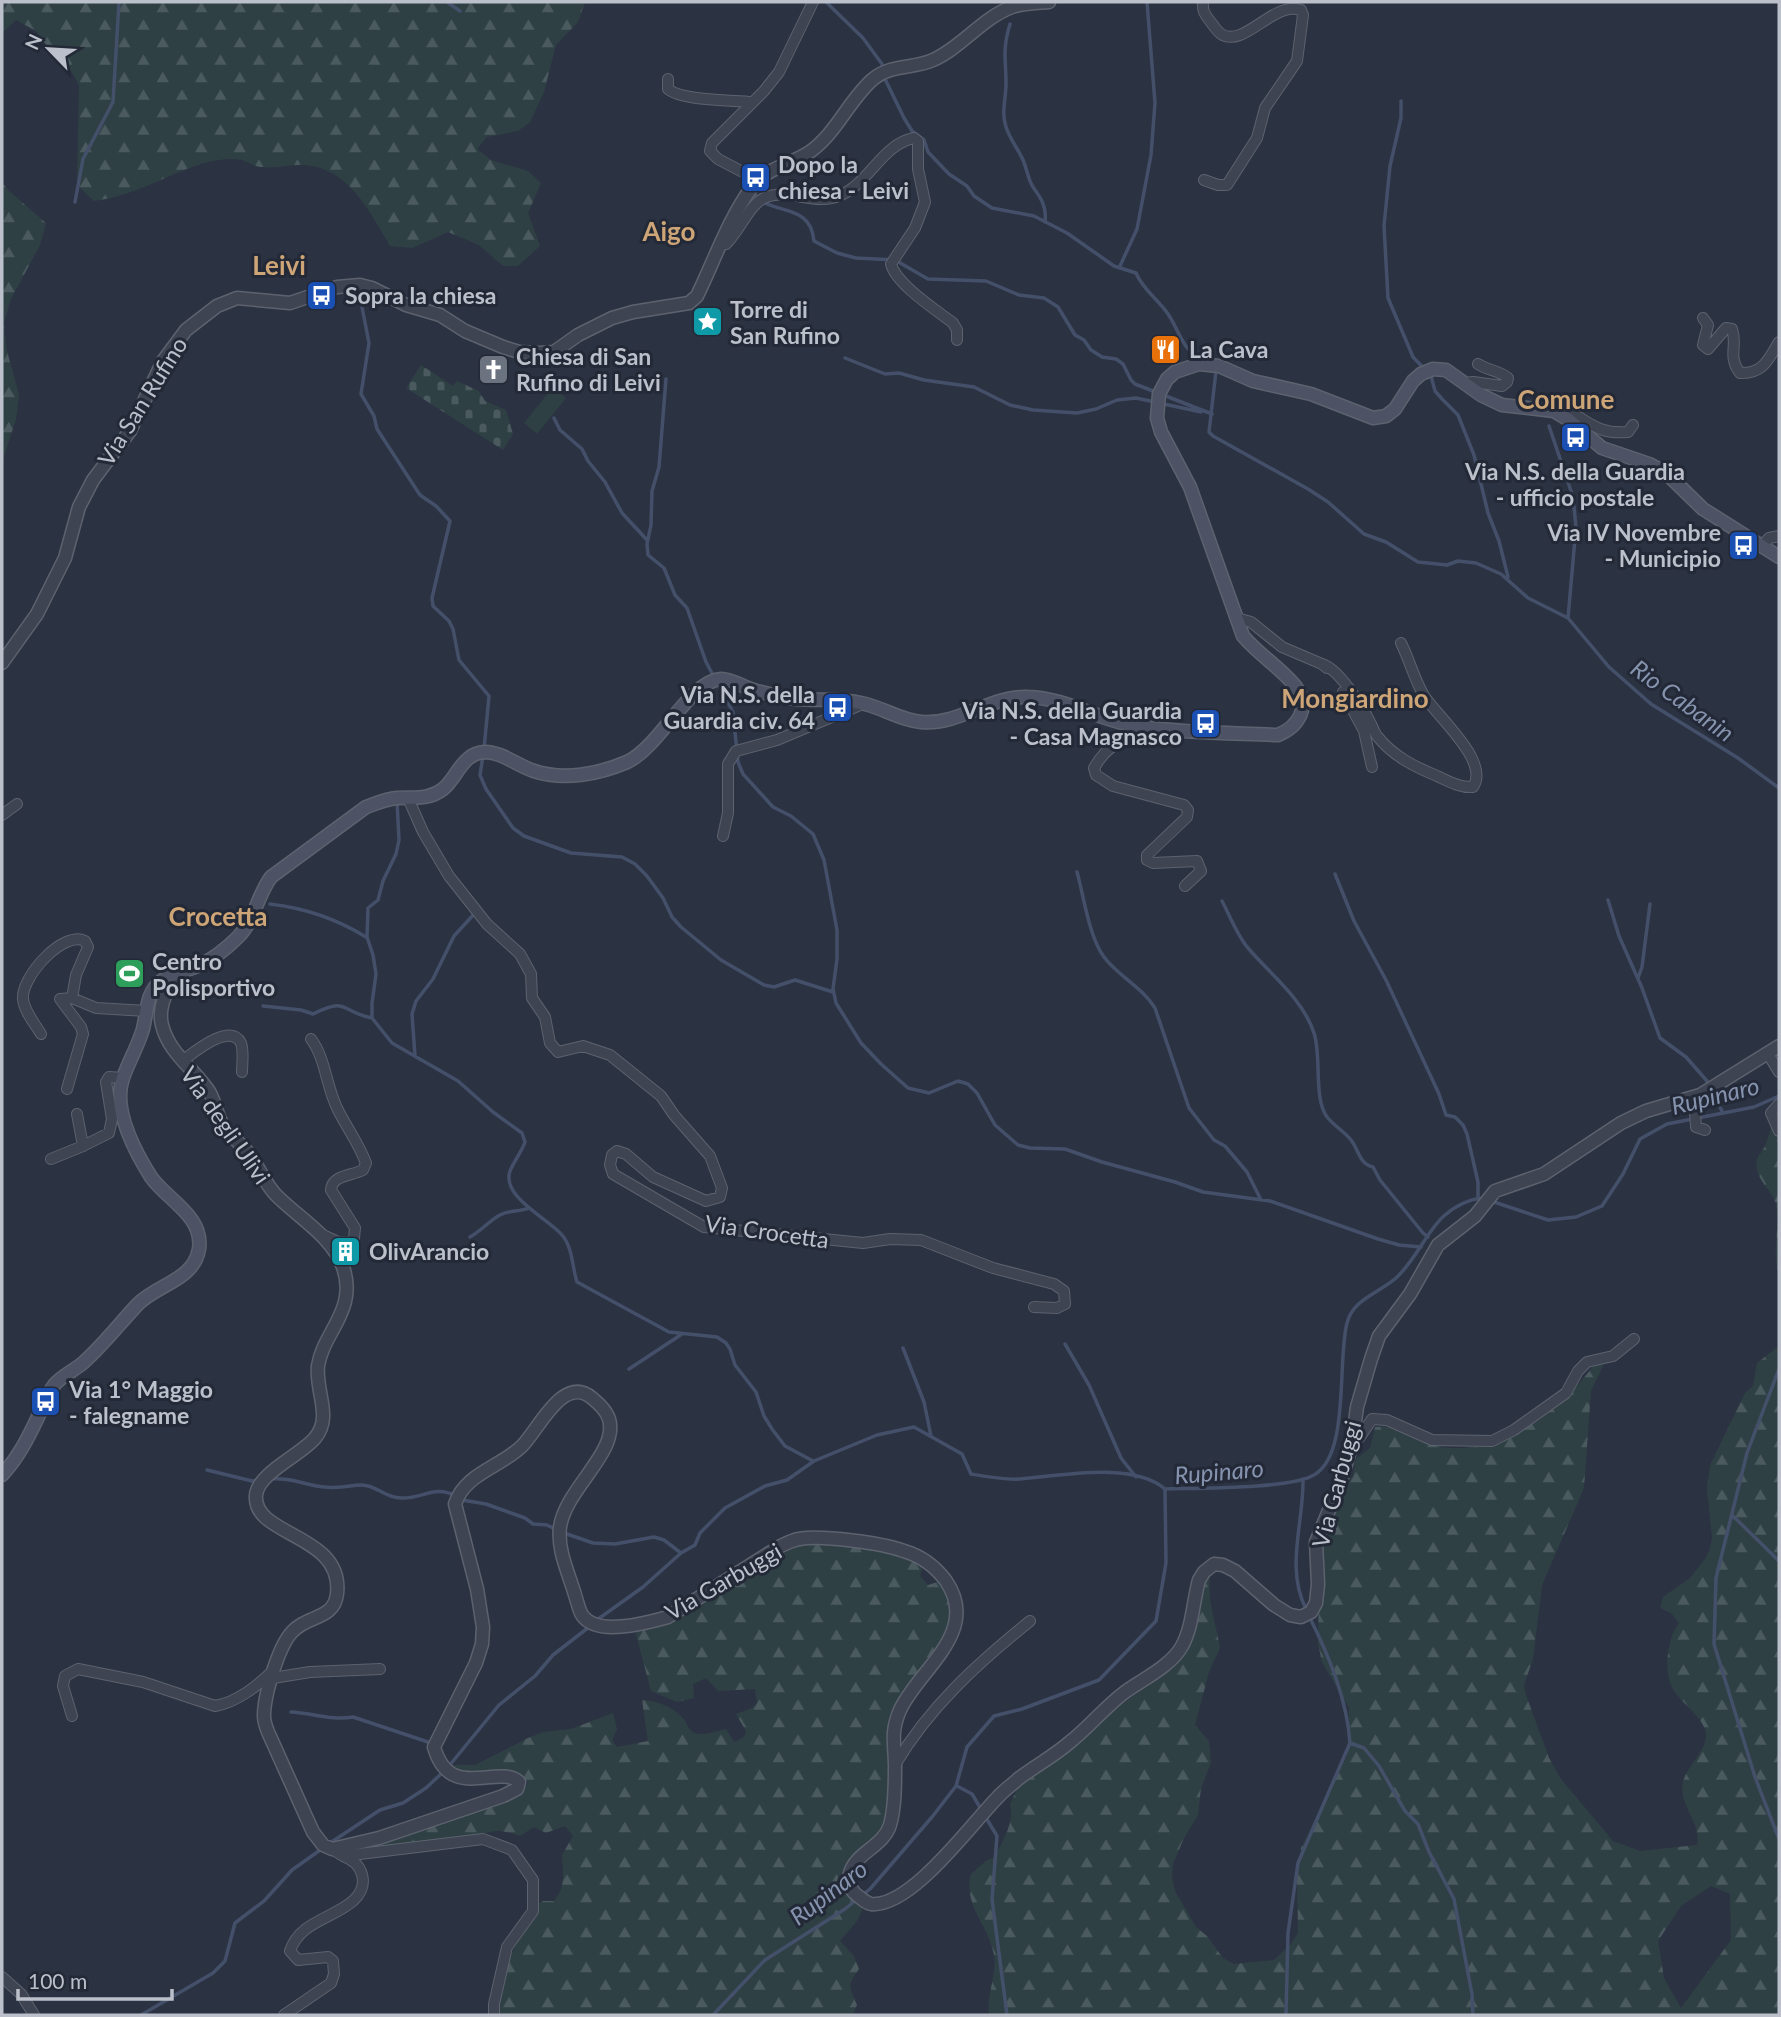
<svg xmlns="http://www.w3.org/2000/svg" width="1781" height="2017" viewBox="0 0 1781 2017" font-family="Lato,sans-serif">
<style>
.forest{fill:url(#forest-firs);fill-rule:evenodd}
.cemetery{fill:url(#cemetery-stones)}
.park{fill:#2e4044}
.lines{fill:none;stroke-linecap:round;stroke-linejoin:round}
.stream{stroke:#44506a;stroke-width:3.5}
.minor-casing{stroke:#5d626f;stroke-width:12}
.tertiary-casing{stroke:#5d626f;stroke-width:15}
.secondary-casing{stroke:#5d626f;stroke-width:15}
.minor{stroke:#3f4452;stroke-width:10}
.tertiary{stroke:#3f4452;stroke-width:12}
.secondary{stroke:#4d5364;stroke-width:12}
.labels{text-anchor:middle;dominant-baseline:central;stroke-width:6;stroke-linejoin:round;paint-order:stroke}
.poi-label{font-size:23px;font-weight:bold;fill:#bcc0cb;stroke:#232937;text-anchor:start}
.street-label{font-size:23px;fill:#bcc0cb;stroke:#232937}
.water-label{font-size:24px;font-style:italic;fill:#8693af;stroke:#232937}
.quarter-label{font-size:26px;font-weight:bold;fill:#cda576;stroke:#232937}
</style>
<defs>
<pattern id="forest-firs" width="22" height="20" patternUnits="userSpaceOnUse" patternTransform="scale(1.75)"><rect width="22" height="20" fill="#2e4044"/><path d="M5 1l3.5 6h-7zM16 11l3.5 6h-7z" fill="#4a5a5e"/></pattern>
<pattern id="cemetery-stones" width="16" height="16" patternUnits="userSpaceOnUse" patternTransform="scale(1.75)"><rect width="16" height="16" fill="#2e4044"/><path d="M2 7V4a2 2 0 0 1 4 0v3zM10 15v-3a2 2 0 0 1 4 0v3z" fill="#4a5a5e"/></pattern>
</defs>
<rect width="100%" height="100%" fill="#2b3242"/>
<path class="forest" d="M2 2H585L578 22 556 45 544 92 530 122 518 131 487 137 477 149 491 160 528 171 541 183 528 213 540 246 518 266H503L479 245 448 232 412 248 390 246C370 212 349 168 305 165 291 164 276 169 262 167 255 167 249 162 242 160 228 157 208 161 195 166 161 178 130 197 94 201L77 185 79 85 68 65 50 50 36 31 16 20 2 33Z
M2 182 8 190 46 223 40 245 11 299 4 323 6 347 19 395 16 419 2 463Z
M1779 1111V1274C1771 1252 1781 1227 1776 1204 1772 1189 1753 1178 1757 1160 1758 1155 1763 1151 1765 1146 1770 1134 1772 1122 1779 1111Z
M1779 1346V2015H989C986 1993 999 1972 993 1951 987 1923 963 1905 971 1874L987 1860 994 1858C1002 1841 1015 1824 1010 1804L1017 1790 1034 1774 1175 1663 1190 1645 1205 1581 1210 1576C1207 1602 1216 1622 1220 1648L1209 1672 1195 1725 1209 1741 1211 1763 1201 1788 1198 1815 1184 1838 1173 1864 1172 1877 1175 1891 1196 1927 1207 1936 1223 1958 1234 1964 1274 1960 1291 1944 1298 1933 1297 1875 1301 1848 1347 1756 1349 1708 1322 1662 1318 1644 1320 1539 1353 1475 1356 1459 1370 1448 1375 1427C1396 1423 1412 1441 1431 1445 1498 1461 1557 1414 1595 1364L1600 1363 1603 1366 1591 1391 1584 1488 1542 1585 1533 1659 1524 1685 1526 1695 1549 1758 1561 1779 1613 1841 1640 1851 1697 1845C1702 1823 1678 1805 1683 1782 1687 1765 1712 1746 1705 1729 1699 1715 1686 1706 1677 1695 1662 1678 1666 1640 1679 1623L1671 1613 1660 1608 1663 1597 1690 1578 1705 1559 1710 1549 1712 1537 1707 1489 1710 1465 1745 1393 1753 1386 1757 1363ZM1711 1886 1730 1894 1731 1940 1681 2008 1664 1978 1658 1941 1681 1906Z
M823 1542C857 1547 893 1548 923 1566L920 1576 928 1585 941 1581 952 1607 951 1623 942 1643 908 1691 894 1706 889 1718 887 1738 891 1763 890 1780 884 1823 846 1889 848 1895 863 1908 857 1921 840 1941 854 1956 859 1969C847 1986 849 1986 857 2005L853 2015H497C501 1971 516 1942 537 1904L543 1901H554C566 1887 563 1872 562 1855L573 1836 565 1826 546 1833 534 1827 520 1836C505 1831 496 1828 481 1835L347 1850 398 1837 519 1797 528 1783C517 1767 501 1775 485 1775 471 1775 459 1771 446 1765H475L528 1738 543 1732 571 1729 613 1713 617 1729 612 1740 617 1747 648 1741 642 1700C658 1701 671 1706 683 1718 688 1724 688 1732 698 1734 706 1735 718 1731 726 1729L734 1742 744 1737 746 1731 736 1714 752 1708 757 1703 755 1689 718 1691 706 1678 693 1684 694 1698 677 1702 651 1691 634 1627 801 1545Z"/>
<path class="cemetery" d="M421 365 453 386 457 381 479 391 485 401 506 410 513 434 503 450 406 388Z"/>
<path class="park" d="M553 387 566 398 537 434 524 423Z"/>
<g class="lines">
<path class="stream" d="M447 2 460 11
M826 2 863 38 882 64 884 77 904 118 912 131 924 140 928 152 949 174 967 186 974 196 992 208 1034 216 1067 233 1114 266 1136 273C1143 290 1158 299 1168 314 1180 332 1180 345 1200 360
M1010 24C1002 51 1006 58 1006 84 1006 99 1001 112 1006 127 1010 139 1016 146 1021 156 1027 166 1027 178 1033 187 1041 198 1047 207 1045 222
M1401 101V118L1390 166 1384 226 1388 298 1413 357 1431 376 1435 391 1442 399 1458 415 1474 455 1488 513 1499 541 1508 577
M752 192C756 196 760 201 765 203 786 213 811 209 814 241L837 253 856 258 895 260 928 279 986 281 1019 295 1044 298 1058 307 1075 335 1084 340 1091 350 1102 357 1116 359 1123 364 1131 380 1135 384 1212 414
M75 202 83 159 113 102 119 2
M1120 266 1137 229 1151 155 1155 103 1147 2
M364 290 361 302 369 343 361 394 374 416 377 429 420 495 436 506 450 521 432 598 433 606 449 621 453 629 459 660 489 696 484 749
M845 358 885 374 899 373 924 380 974 387 1010 405 1033 410 1077 413 1096 409 1117 400 1136 398 1201 412
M1212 369 1216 371 1209 432 1213 436 1308 489 1328 502 1364 534 1386 542 1418 562 1447 565 1458 561 1476 563 1501 574 1528 598 1568 618 1609 667 1651 704 1738 758 1779 788
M666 379 659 467 652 491 651 525 647 544 648 555 664 568 675 595 687 608 706 662 714 677
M554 418 560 430 582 449 588 461 605 482 622 513 647 540
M1549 426 1573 497 1576 527 1568 618
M718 684 733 712 738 762 743 774 773 807 791 816 813 834 824 860 837 930V959L833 989 836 1003 861 1043 881 1064 908 1088 929 1093 958 1081 968 1084 977 1093 995 1125 1018 1145 1030 1148 1065 1149 1102 1162 1175 1182 1203 1192 1270 1201 1378 1239 1399 1245 1421 1247
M483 756 480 775 486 789 513 828 524 836 571 853 622 857 635 864 647 876 663 898 672 917 681 927 721 960 764 985 774 987 795 980 833 992
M397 801 399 840 396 854 383 881 378 900 368 908 367 937 373 955 376 974 372 1003V1018L392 1043 458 1081 493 1112 522 1133 525 1142C521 1153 514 1161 510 1171 501 1197 549 1219 562 1235 573 1248 572 1267 577 1282L669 1332 717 1337 726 1343 730 1349 735 1365 756 1392 764 1416 772 1429 785 1446 813 1461
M1077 872C1084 897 1089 937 1104 957 1118 976 1142 987 1155 1008L1189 1108 1214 1140 1225 1146 1247 1172 1261 1200
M1335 874 1354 921 1386 980 1439 1094 1446 1115 1455 1117 1463 1125 1467 1134 1478 1182V1198
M1608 900 1619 936 1642 988 1660 1038 1686 1057 1707 1081 1723 1113
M1222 901C1230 916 1237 935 1248 948 1270 974 1303 999 1314 1033 1322 1057 1313 1097 1327 1117 1334 1126 1344 1131 1351 1140 1359 1150 1359 1164 1373 1167L1380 1180 1423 1233 1428 1237
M270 904C304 908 337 919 366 937
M1638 978 1642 967 1650 904
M263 1006 301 1010 313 1014C349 996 340 1012 372 1018
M415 1056 412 1014 416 1001 433 979 454 936 475 913
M1779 1139V1142
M1491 1201 1548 1220 1576 1217 1602 1206 1623 1174 1640 1139 1667 1124 1754 1107 1779 1096
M470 1237C481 1231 489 1221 500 1215 509 1210 519 1212 529 1208
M1065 1344 1089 1385 1121 1458 1136 1477
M903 1348 924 1402 931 1436
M629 1369 682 1334
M1779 1369 1747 1453 1716 1578 1714 1644 1755 1777 1779 1839
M207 1470 252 1481 259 1480
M270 1479C290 1477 305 1485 324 1487 338 1489 350 1485 362 1485 376 1485 387 1499 403 1498 423 1498 436 1485 455 1496
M1303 1479C1304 1522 1285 1568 1306 1609
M462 1500 486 1504 525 1518 533 1524 547 1525 557 1530
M1733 1516 1779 1561
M564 1533 593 1543 615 1544 654 1537 664 1540 681 1553
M594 1622 643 1587 681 1553 695 1545 700 1533 725 1508 765 1486 787 1480 814 1461 877 1435 914 1427 962 1454 971 1474C988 1477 1004 1480 1020 1479 1060 1476 1133 1461 1165 1489
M291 1712C312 1713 332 1721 353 1717L428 1742 432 1746
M1350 1743 1364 1748 1379 1766 1405 1811 1418 1824 1429 1852 1454 1899 1472 1994 1473 2015
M449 1766 499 1705 535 1676 553 1655 589 1627
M957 1786 972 1794 981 1809
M985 1816 997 1836 992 1899 1007 2015
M330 1843 380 1810 403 1803 426 1788 443 1772
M141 2015 213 1973 225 1961 235 1923 264 1901 292 1870 323 1848
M713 2015 765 1960 845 1909 870 1889 932 1817 956 1786 967 1747 994 1716 1022 1709 1099 1680 1156 1621 1166 1563 1165 1489C1196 1488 1291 1489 1314 1475 1350 1455 1337 1361 1347 1323 1353 1299 1379 1293 1396 1278 1417 1259 1427 1230 1445 1215 1454 1207 1472 1197 1483 1199
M1286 2015 1288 1933 1298 1863 1350 1743C1347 1699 1329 1656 1309 1616"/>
<defs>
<path id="minor" d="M1203 2C1202 10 1205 15 1210 21 1213 25 1217 31 1221 34 1244 49 1274 0 1301 10L1303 15 1297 61 1265 108 1257 138 1227 185H1218L1204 180
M668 79V89C682 101 732 100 752 102
M758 180 718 159 710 151 712 143 764 91 779 72 813 2
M722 243 726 244C739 232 749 205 764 198 787 187 815 206 839 196 869 184 882 144 914 138L918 141V169L925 202 915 228 891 264C896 284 936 310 953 323L957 330V340
M1703 318 1708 325 1703 345 1708 349 1726 328 1732 329C1738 346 1727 356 1740 373 1763 374 1768 360 1779 342
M1465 383 1473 382 1502 386 1507 382 1508 378C1500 371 1487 370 1478 364
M1554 411 1560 407C1588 419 1595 435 1628 432L1633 425
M1763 545 1769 538 1779 536
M1237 618 1251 622 1282 647 1322 664 1327 668
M1322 664C1339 669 1362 706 1370 722 1373 727 1374 733 1378 737 1393 756 1415 767 1437 776 1448 781 1460 788 1473 787 1491 761 1435 715 1423 694 1414 678 1409 659 1401 643
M1343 692 1364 731 1372 767
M1174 731C1140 749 1118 726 1094 768L1096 775 1113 786 1184 805 1188 810 1187 817 1147 855V860L1153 863 1197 861 1201 871 1185 886
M408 798 423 832 449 876 487 924 520 954 531 974 532 998 545 1017 550 1043 558 1052 583 1046 610 1055 661 1096 674 1115 710 1156 722 1188 720 1197 706 1201 653 1177 626 1154 617 1151 612 1155 610 1165 613 1174 704 1227 863 1243 890 1239 921 1240 993 1268 1054 1284 1064 1291 1065 1304 1057 1308 1034 1307
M2 815 17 804
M723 836 728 813V764L736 751 777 740 858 706 860 703
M41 1034C35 1024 24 1011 23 999 21 977 63 930 85 941L88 947 76 975 72 998
M311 1039C326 1059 326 1087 338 1110 347 1128 359 1144 366 1163L363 1170C351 1176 332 1175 331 1190L355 1228 354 1238 350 1243 338 1242 323 1235
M1768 1054 1779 1072
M182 1061C192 1054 230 1021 241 1043 244 1051 242 1064 242 1072
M67 1089 83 1034 81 1027 60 999 72 998 96 1008 147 1011
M1694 1097 1696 1127 1705 1130
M1779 1104 1771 1113 1779 1131
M77 1114 83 1146
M51 1159 83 1146 109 1133 112 1119 106 1082 109 1077 123 1078
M1352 1444 1360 1437 1372 1419 1387 1420 1432 1440 1492 1441 1514 1430 1566 1393 1578 1371 1587 1362 1613 1356 1634 1339
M273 1678 310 1672 380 1669
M72 1716 63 1686 65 1676 78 1669 143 1682 215 1706C238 1702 258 1685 274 1670
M895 1765C929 1707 978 1663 1030 1621
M332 1849 343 1856 483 1839 512 1850 533 1880V1911L507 1947 494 2004V2015
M2 1977 21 1994 34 2015
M284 2015 331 1983 334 1974 333 1961 328 1957 298 1960 290 1951C300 1921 333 1919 354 1900 370 1884 363 1863 343 1856"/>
<path id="tertiary" d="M2 663 37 614 65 558 79 507 93 480 130 431 163 361 186 330 217 306 237 298 290 303 337 287 360 285 372 288 406 305 440 315 465 331 503 347 519 352 540 353 554 352 578 335 612 318 633 312 689 303 697 296C714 261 729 218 752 187 765 168 793 164 811 151 837 132 849 100 873 79 891 64 913 69 933 60 962 47 982 18 1012 7 1023 3 1037 3 1049 2
M179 971C169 986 157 1006 162 1025 169 1054 195 1069 210 1093 216 1104 217 1117 224 1127 231 1137 242 1144 249 1154 259 1167 264 1182 275 1194 297 1217 331 1235 343 1267 358 1310 323 1332 318 1366 315 1391 333 1417 315 1438 301 1455 258 1473 256 1495 252 1537 344 1533 337 1594 334 1620 307 1615 292 1632 278 1647 264 1696 264 1716 264 1721 266 1727 268 1732L313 1832 323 1845 332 1849 379 1838 503 1796 517 1789 519 1782C498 1763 450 1803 434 1747L476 1663 482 1644 483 1627 477 1589 455 1504C465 1473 501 1467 522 1446 539 1429 563 1374 592 1398 599 1404 606 1410 609 1419 619 1452 566 1488 560 1527 557 1550 569 1574 575 1595 577 1601 579 1610 582 1615 597 1637 646 1623 668 1617L779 1547C785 1544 792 1540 799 1539 822 1535 882 1543 904 1551 921 1556 935 1566 946 1581 981 1632 919 1669 900 1710 890 1733 895 1744 895 1767 895 1785 895 1808 890 1825 883 1847 856 1852 850 1873 847 1882 850 1890 858 1896 862 1899 866 1903 871 1904 911 1908 972 1823 998 1797 1004 1790 1012 1785 1018 1779 1035 1766 1054 1756 1070 1742 1089 1727 1105 1707 1125 1692 1143 1679 1171 1666 1182 1646 1193 1626 1193 1601 1199 1580L1204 1572 1214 1564 1223 1565 1235 1571 1274 1605 1290 1615 1301 1617 1311 1612 1316 1603 1318 1584 1316 1542 1341 1481 1352 1444 1357 1407 1371 1359 1379 1336 1410 1294 1438 1245 1475 1216 1495 1191 1544 1174 1621 1123 1646 1111 1700 1095 1779 1046"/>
<path id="secondary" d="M2 1475C18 1458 28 1438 38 1417 43 1406 47 1394 55 1384 63 1375 75 1370 84 1362 104 1344 120 1323 138 1304 158 1284 194 1280 199 1249 204 1216 167 1200 151 1177 134 1150 112 1109 123 1078 129 1061 138 1046 143 1029 147 1013 146 992 161 981 173 972 187 971 200 965 215 958 227 948 238 937 255 920 257 896 271 877L366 807C377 803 386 799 397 798 413 797 429 800 443 789 457 778 462 753 485 752 502 752 518 766 534 771 564 781 599 774 627 762 660 747 689 681 721 679 733 679 748 690 761 692 773 695 785 698 797 699 818 701 840 698 861 703 882 707 899 720 921 722 958 726 991 695 1028 697 1067 698 1102 722 1141 727 1186 733 1233 733 1278 735 1298 727 1311 707 1296 687 1282 669 1258 654 1243 636L1190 487 1161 432 1157 418 1159 394 1167 379 1175 372 1199 364 1219 366 1253 381 1311 394 1373 418 1386 416 1395 409 1413 381 1421 374 1433 369 1446 370 1481 395 1502 405 1554 411 1569 420 1602 448 1649 464 1666 473 1703 509 1779 557"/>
</defs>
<use href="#minor" class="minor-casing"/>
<use href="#tertiary" class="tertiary-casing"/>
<use href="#secondary" class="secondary-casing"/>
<use href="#minor" class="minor"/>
<use href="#tertiary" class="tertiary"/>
<use href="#secondary" class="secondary"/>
</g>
<defs>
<symbol id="bus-square" viewBox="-11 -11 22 22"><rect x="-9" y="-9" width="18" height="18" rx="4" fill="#1a4fb4" stroke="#232937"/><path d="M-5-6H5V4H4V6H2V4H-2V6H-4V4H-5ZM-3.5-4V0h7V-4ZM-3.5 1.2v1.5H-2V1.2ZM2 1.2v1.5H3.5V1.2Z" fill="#fff"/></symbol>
<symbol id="sight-square" viewBox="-11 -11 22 22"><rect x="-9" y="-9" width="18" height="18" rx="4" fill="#0f9aa8" stroke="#232937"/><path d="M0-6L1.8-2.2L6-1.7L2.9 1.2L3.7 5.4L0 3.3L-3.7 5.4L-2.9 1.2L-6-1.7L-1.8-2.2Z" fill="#fff"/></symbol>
<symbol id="restaurant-square" viewBox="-11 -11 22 22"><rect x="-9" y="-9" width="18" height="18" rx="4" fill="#e8710a" stroke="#232937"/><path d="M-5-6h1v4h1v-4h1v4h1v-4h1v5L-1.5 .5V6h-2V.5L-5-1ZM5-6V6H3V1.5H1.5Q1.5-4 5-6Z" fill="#fff"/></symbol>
<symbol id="church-square" viewBox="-11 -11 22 22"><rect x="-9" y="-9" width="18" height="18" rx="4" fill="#6b7280" stroke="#232937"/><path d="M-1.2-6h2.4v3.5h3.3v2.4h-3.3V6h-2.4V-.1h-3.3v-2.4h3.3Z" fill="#fff"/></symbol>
<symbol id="stadium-square" viewBox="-11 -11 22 22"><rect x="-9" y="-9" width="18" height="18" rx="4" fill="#2e9e5b" stroke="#232937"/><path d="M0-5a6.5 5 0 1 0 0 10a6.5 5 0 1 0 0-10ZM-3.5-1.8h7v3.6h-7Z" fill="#fff"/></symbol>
<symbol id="building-square" viewBox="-11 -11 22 22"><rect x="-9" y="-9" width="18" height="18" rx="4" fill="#0f9aa8" stroke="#232937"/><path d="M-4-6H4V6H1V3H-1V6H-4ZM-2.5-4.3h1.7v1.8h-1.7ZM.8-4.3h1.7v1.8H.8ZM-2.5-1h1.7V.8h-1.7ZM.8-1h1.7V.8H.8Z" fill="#fff"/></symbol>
</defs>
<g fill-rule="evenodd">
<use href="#bus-square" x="738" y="160" width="35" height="35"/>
<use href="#bus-square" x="304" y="278" width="35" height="35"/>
<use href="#sight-square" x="690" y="304" width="35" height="35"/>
<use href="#restaurant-square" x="1148" y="332" width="35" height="35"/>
<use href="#church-square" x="476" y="352" width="35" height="35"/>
<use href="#bus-square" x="1558" y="420" width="35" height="35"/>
<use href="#bus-square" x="1726" y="528" width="35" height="35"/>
<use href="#bus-square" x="820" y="690" width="35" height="35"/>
<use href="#bus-square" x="1188" y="706" width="35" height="35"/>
<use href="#stadium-square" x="112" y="956" width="35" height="35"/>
<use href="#building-square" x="328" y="1234" width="35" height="35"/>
<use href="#bus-square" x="28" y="1384" width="35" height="35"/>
</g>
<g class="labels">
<g class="poi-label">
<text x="778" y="164">Dopo la<tspan x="778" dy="26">chiesa - Leivi</tspan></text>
<text x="345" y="295">Sopra la chiesa</text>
<text x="730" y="309">Torre di<tspan x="730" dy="26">San Rufino</tspan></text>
<text x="1189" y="349">La Cava</text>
<text x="516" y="356">Chiesa di San<tspan x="516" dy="26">Rufino di Leivi</tspan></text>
<text x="1575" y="471" text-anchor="middle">Via N.S. della Guardia<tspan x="1575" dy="26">- ufficio postale</tspan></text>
<text x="1721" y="532" text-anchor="end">Via IV Novembre<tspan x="1721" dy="26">- Municipio</tspan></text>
<text x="815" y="694" text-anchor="end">Via N.S. della<tspan x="815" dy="26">Guardia civ. 64</tspan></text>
<text x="1182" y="710" text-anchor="end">Via N.S. della Guardia<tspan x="1182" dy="26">- Casa Magnasco</tspan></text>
<text x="152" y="961">Centro<tspan x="152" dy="26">Polisportivo</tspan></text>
<text x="369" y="1251">OlivArancio</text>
<text x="69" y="1389">Via 1° Maggio<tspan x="69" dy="26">- falegname</tspan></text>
</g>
<g class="street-label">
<text transform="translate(142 401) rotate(-58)">Via San Rufino</text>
<text transform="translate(226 1125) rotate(55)">Via degli Ulivi</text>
<text transform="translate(767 1231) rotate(8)">Via Crocetta</text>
<text transform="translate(1336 1484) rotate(-75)">Via Garbuggi</text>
<text transform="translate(723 1581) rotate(-30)">Via Garbuggi</text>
</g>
<g class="water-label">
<text transform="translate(1683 700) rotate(36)">Rio Cabanin</text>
<text transform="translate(1715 1095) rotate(-14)">Rupinaro</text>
<text transform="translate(1219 1471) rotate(-5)">Rupinaro</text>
<text transform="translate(828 1892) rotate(-37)">Rupinaro</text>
</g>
<g class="quarter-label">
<text x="669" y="231">Aigo</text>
<text x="279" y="265">Leivi</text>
<text x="1566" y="399">Comune</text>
<text x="1355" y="698">Mongiardino</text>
<text x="218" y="916">Crocetta</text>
</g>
</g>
<rect width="1781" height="2017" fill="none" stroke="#bcc0cb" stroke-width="7"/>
<g transform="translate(49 49) rotate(295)" stroke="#232937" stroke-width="5" paint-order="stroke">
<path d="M0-5L12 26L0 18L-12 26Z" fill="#bcc0cb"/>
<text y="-10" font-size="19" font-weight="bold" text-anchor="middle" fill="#bcc0cb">N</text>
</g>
<path d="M18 1989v10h154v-10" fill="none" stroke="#bcc0cb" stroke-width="3.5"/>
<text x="28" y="1989" font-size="21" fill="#bcc0cb" stroke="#232937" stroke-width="5" paint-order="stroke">100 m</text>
</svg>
